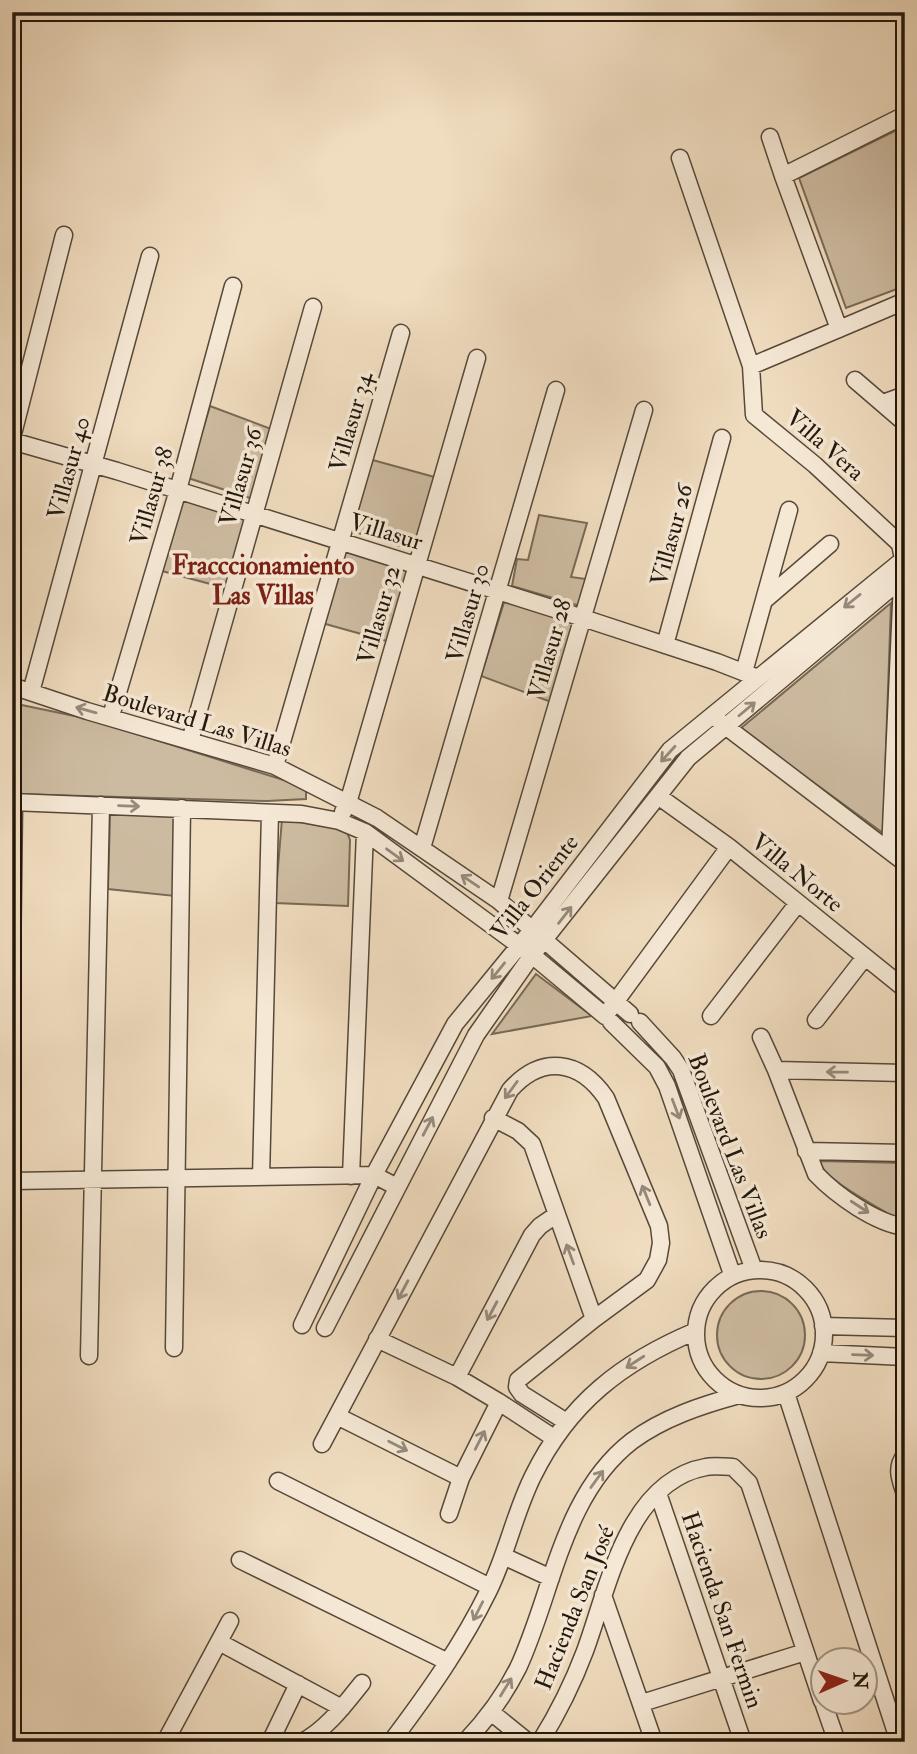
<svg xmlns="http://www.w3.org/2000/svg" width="917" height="1754" viewBox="0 0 917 1754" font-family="'IM FELL Double Pica',serif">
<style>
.green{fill:#cdbba1;stroke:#786a56;stroke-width:2}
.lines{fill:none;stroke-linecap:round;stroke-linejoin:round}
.minor-casing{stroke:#564939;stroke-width:19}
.minor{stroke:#f5e8d5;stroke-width:16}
.oneway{stroke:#968a7b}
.labels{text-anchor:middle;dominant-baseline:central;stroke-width:7;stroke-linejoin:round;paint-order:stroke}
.street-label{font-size:24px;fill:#23180c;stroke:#f5e8d5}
.neighbourhood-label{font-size:26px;font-weight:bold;fill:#7a1f14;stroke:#f5e8d5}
</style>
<rect width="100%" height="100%" fill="#f0dcbf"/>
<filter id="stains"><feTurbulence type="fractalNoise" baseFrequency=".00286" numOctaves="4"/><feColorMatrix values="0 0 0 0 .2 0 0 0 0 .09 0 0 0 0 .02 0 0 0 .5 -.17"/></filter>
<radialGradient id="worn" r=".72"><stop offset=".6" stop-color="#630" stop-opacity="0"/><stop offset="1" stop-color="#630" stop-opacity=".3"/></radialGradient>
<path class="green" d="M905 126V286L846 308 799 178Z
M210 406 274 430 253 499 188 478Z
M369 459 438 478 416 551 349 530Z
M181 499 248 521 229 589 162 571Z
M539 515 587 523 571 577 586 579 580 606 512 586 517 559 528 560Z
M345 547 412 570 390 642 322 623Z
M505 599 575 623 551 702 481 676Z
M891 603 883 833 740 729Z
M12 703 89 719 306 787V799L267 801 12 794Z
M110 814 180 815 175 896 108 889Z
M282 819 346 830 350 840 348 906 275 903Z
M536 974 592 1016 492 1034Z
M819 1161 905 1163V1218H895C877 1206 824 1180 819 1161Z
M717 1335a44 44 0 1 1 88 0a44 44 0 1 1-88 0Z"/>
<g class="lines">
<defs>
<path id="minor" d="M905 115 783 176 839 329 905 301
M770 137 783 176
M680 158 751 366 754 415 815 465 900 544 903 559 890 851
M751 366 839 329
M855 380 905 423
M883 403 905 395
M12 438 64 235
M12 441 117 471 583 618 717 662 758 678
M766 599 830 544
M665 645 722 438
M744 672 789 510
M12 686 87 711 275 766 377 818 499 901 630 1014
M31 692 150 256
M111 716 178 490 233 286
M720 722 905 863
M190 741 313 307
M275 766 401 333
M658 796 729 847 905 989
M12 802 302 814 339 821 365 832 532 955 605 1016 729 847
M343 812 348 803 477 358
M422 848 556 390
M499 901 644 410
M12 966 14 802
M711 1016 798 903
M816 1020 865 957
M611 1022 657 1067 667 1086 732 1274
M640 1022 673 1058 681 1070 754 1270
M761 1037 776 1070
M905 1073 776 1070 816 1174C836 1195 875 1223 905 1227
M493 1118 518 1131 532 1144 594 1319
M806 1151 905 1153
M351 1176 365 832
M261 1177 270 813
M12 1181 374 1175 397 1187
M696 1334a64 64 0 1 1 128 0a64 64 0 1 1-128 0Z
M302 1325 374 1175 455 1024 532 930 670 750 905 558
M823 1326 905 1328
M325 1328 476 1035 532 955 688 758 905 576
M377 1339 457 1377 499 1402 554 1438
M174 1348 182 808
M821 1353 905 1357
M89 1356 101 805
M457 1377 532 1235 540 1226 556 1215
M786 1393 899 1742
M337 1416 461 1478
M322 1444 510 1090C542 1054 580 1060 606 1098L659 1226 661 1243 658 1260 647 1280 594 1319 518 1380 517 1387 522 1394 565 1421
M905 1455C895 1468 900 1479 905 1494
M278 1481 490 1587
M658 1493 743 1742
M449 1514 461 1478 499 1402
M503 1556 551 1578
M240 1560 448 1662
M603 1595 654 1742
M219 1642 342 1708
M823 1702 837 1742
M642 1703 805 1652
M491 1712 528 1742
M165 1742 230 1621
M270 1742 298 1684
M302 1742C327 1729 345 1704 362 1683
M391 1742C428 1693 462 1645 489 1590 507 1553 515 1512 533 1476 569 1403 622 1362 696 1331
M465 1742C486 1720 505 1694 518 1668 553 1593 562 1495 632 1441 663 1418 702 1405 739 1395
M540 1742C558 1713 573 1683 585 1651 608 1589 627 1481 706 1467 714 1465 724 1467 733 1467L749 1483 822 1701"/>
</defs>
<use href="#minor" class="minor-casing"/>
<use href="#minor" class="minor"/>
</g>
<defs><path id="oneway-shaft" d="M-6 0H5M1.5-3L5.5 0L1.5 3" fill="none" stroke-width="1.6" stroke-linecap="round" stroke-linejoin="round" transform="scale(1.75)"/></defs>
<g class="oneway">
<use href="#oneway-shaft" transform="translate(852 601) rotate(141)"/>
<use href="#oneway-shaft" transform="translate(747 709) rotate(-40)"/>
<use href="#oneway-shaft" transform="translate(86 710) rotate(-164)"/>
<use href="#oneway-shaft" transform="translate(668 754) rotate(132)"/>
<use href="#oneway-shaft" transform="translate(129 806) rotate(2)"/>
<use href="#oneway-shaft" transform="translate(395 855) rotate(36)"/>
<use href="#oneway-shaft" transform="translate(470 881) rotate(-146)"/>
<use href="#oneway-shaft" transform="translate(565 915) rotate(-52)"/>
<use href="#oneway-shaft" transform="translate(498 971) rotate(129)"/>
<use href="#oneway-shaft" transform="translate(837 1072) rotate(-179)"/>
<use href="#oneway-shaft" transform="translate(511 1090) rotate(126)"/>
<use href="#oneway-shaft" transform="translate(676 1109) rotate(69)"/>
<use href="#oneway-shaft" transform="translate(428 1126) rotate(-62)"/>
<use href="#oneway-shaft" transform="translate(646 1195) rotate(-112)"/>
<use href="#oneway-shaft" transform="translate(860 1207) rotate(33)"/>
<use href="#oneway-shaft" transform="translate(570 1254) rotate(-110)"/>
<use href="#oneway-shaft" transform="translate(403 1290) rotate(118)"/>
<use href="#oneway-shaft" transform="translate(492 1311) rotate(118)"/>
<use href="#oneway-shaft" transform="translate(863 1355) rotate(2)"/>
<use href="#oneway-shaft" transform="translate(635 1362) rotate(147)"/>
<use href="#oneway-shaft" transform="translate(480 1440) rotate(-63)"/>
<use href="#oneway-shaft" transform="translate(398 1446) rotate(27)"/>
<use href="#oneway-shaft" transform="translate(597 1479) rotate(-54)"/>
<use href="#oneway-shaft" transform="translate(478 1611) rotate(117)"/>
<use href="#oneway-shaft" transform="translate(506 1687) rotate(-58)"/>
</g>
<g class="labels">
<g class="street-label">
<text transform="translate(351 422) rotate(-74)">Villasur 34</text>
<text transform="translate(825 445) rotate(41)">Villa Vera</text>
<text transform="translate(69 468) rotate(-75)">Villasur 40</text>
<text transform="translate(241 477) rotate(-74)">Villasur 36</text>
<text transform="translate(152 496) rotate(-74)">Villasur 38</text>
<text transform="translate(386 532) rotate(17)">Villasur</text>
<text transform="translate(672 535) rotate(-75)">Villasur 26</text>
<text transform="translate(468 613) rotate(-74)">Villasur 30</text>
<text transform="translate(379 615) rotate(-74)">Villasur 32</text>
<text transform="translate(550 649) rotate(-74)">Villasur 28</text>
<text transform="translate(197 721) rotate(17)">Boulevard Las Villas</text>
<text transform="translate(797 873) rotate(39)">Villa Norte</text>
<text transform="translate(535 887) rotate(-52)">Villa Oriente</text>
<text transform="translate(730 1146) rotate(69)">Boulevard Las Villas</text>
<text transform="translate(575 1608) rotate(-68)">Hacienda San José</text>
<text transform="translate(722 1610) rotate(71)">Hacienda San Fermin</text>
</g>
<g class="neighbourhood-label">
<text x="263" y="566">Fracccionamiento<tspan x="263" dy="30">Las Villas</tspan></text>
</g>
</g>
<rect width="917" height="1754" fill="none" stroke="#f0dcbf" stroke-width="42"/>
<rect x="14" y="14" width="889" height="1726" fill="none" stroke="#23180c" stroke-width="3.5"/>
<rect x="21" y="21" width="875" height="1712" fill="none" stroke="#23180c" stroke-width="2"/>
<g transform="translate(844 1681) rotate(88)"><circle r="33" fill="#f5e8d5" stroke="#a19585" stroke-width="2"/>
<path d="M0-5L12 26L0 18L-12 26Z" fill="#8f2418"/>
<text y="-10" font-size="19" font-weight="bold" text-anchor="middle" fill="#23180c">N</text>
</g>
<rect width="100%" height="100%" filter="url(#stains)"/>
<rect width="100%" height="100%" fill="url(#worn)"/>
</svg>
